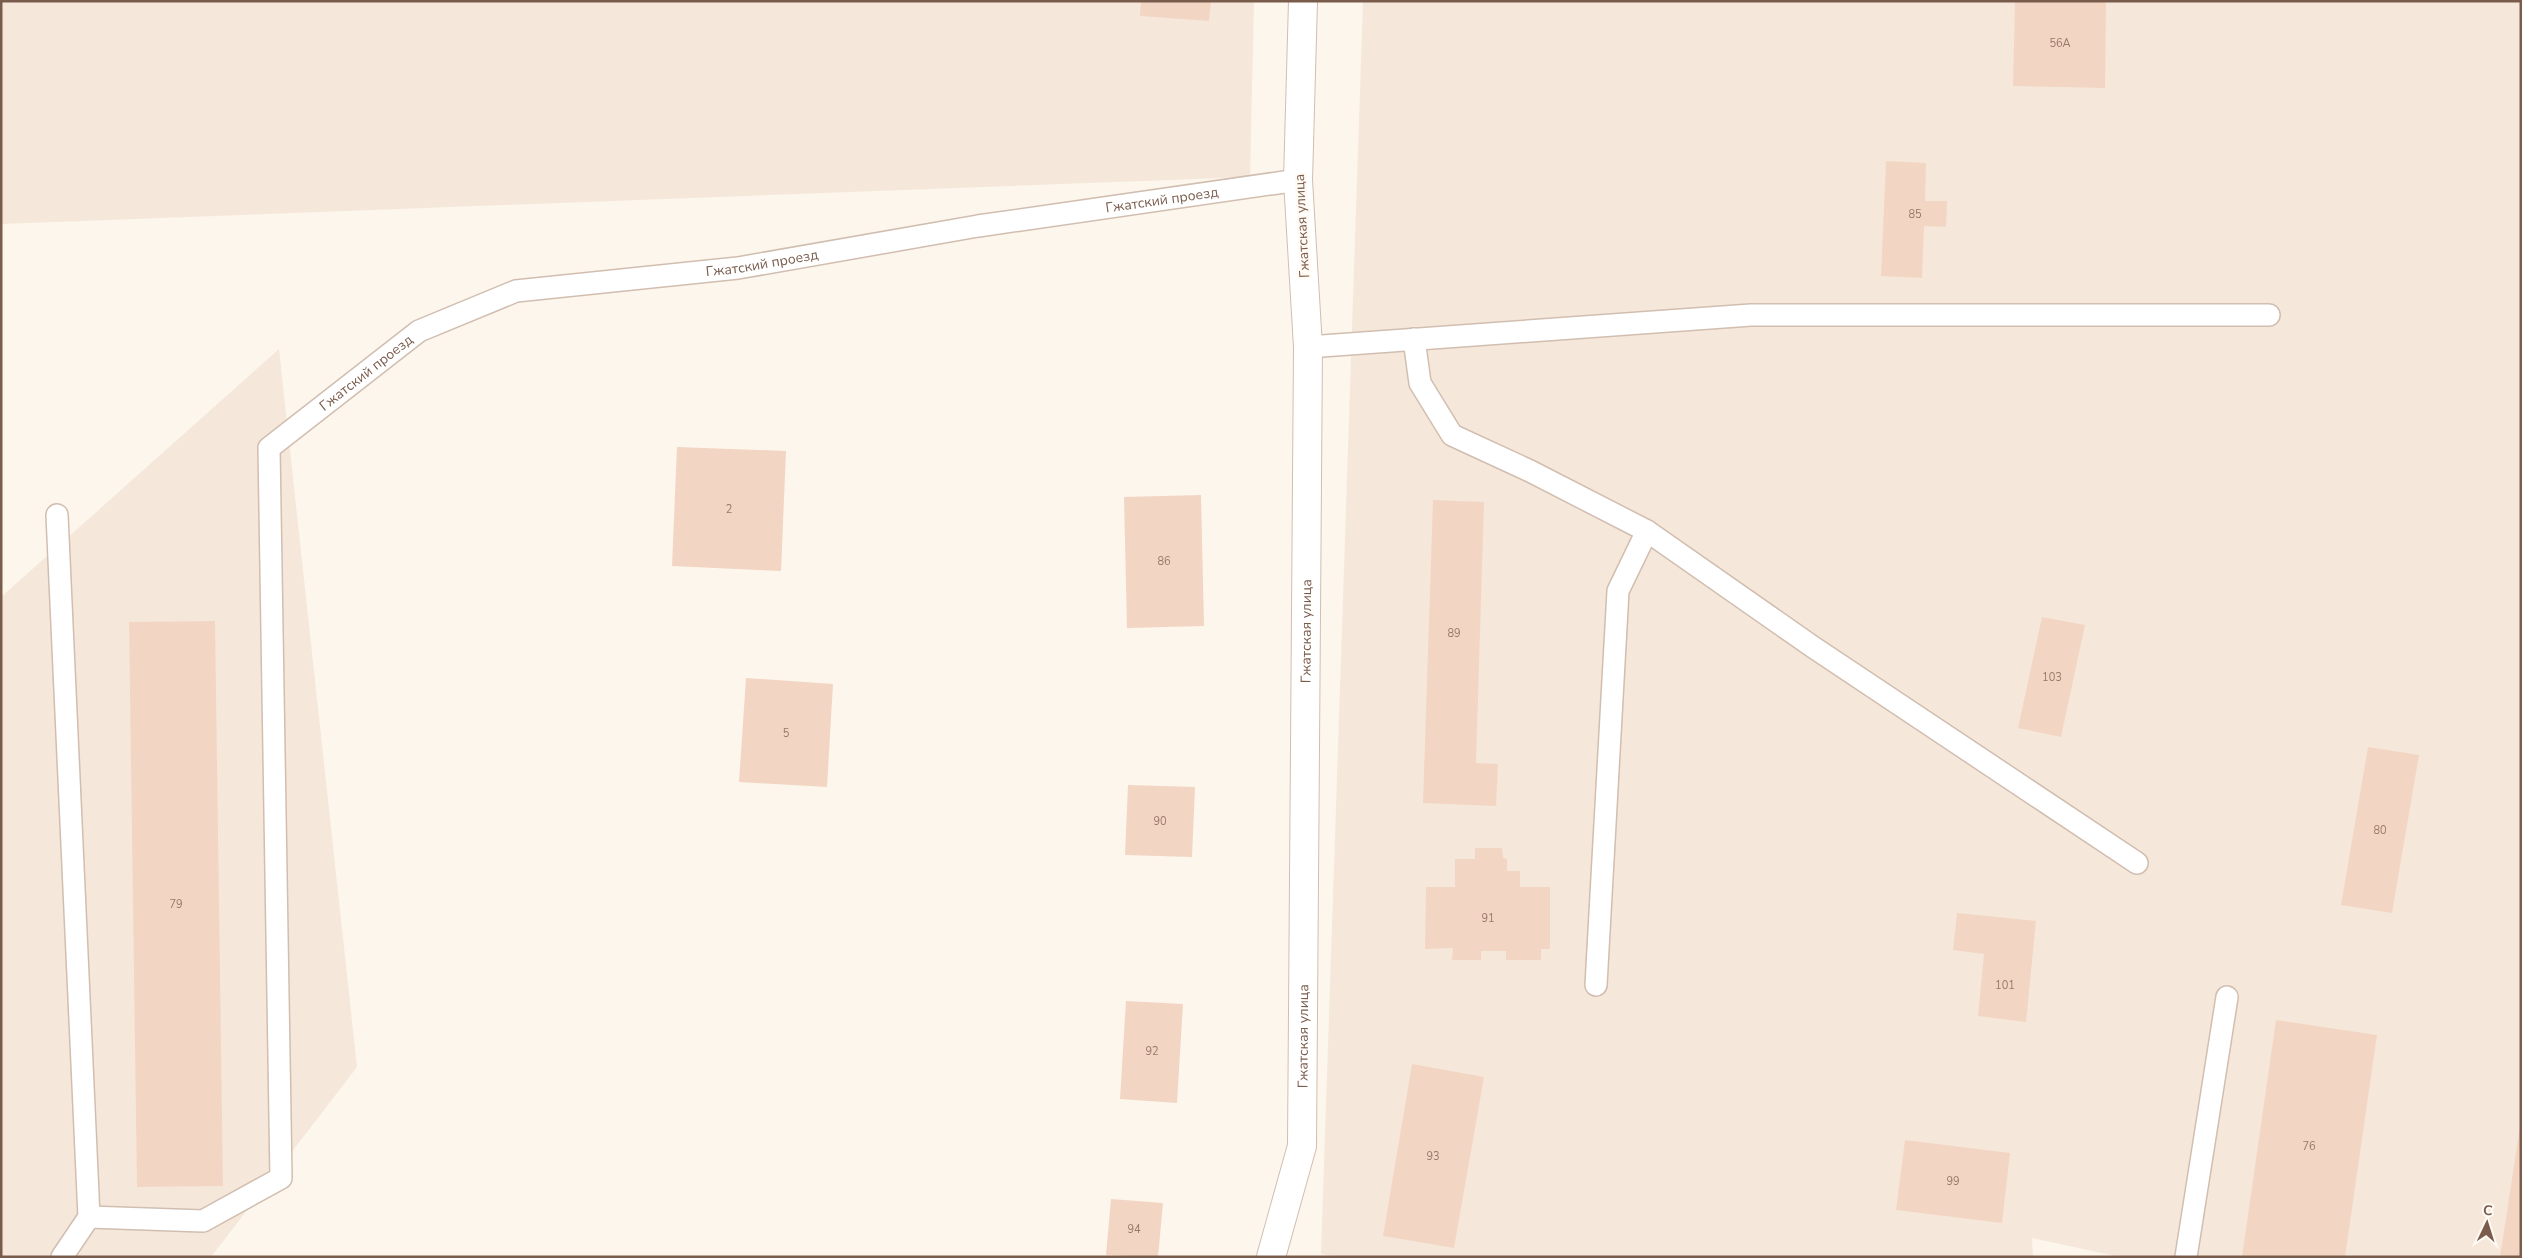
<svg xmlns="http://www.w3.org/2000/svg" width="2522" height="1258" viewBox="0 0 2522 1258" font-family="'Nunito Sans',sans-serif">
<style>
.residential{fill:#f5e8da}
.building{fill:#f3d5c3}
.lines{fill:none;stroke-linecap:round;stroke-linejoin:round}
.lane-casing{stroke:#d1beb0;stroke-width:24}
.street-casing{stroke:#d1beb0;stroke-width:30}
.lane{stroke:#fff;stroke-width:21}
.street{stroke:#fff;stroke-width:28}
.labels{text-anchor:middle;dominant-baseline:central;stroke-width:5;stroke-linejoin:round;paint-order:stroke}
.number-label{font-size:11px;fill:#987a6a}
.street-label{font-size:14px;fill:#7a5c4d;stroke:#fffaf3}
</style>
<rect width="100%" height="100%" fill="#fdf6ec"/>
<path class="residential" d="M1 1H1254L1250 177 1 224Z
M1363 1H2521V1257H2120L2032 1238 2033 1257H1338L1321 1254Z
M279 349 357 1067 211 1257H1V597Z"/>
<path class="building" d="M1141 1H1211L1209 21 1140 16Z
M2015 1H2106L2105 88 2013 86Z
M1886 161 1926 163 1925 201H1947L1946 227 1924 226 1922 278 1881 276Z
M677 447 786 451 781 571 672 566Z
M1201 495 1204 626 1127 628 1124 497Z
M1433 500 1484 502 1476 763 1498 764 1496 806 1423 803Z
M2042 617 2085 625 2061 737 2018 728Z
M215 621 223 1186 137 1187 129 622Z
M746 678 833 684 827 787 739 782Z
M2368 747 2419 755 2392 913 2341 905Z
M1128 785 1195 787 1192 857 1125 855Z
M1475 848H1502L1503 858 1507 859V871H1520V887H1550V949H1541V960H1506V951H1481V960H1452L1453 948 1425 949 1426 887H1455V859H1475Z
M1957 913 2036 921 2026 1022 1978 1016 1984 954 1953 950Z
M1126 1001 1183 1004 1177 1103 1120 1099Z
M2276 1020 2377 1035 2345 1257H2242Z
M1412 1064 1484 1077 1454 1248 1383 1236Z
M2520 1127 2521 1257H2500Z
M1905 1140 2010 1153 2002 1223 1896 1210Z
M1111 1199 1163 1203 1158 1257 1106 1255Z"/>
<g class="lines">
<defs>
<g id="lane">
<path d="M1414 339 1420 383 1452 435 1530 471 1647 531 1813 647 2137 863"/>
<path d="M1308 347 1751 315H2269"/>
<path d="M57 515 89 1217 62 1257"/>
<path d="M1596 985 1618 591 1647 531"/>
<path id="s1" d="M89 1217 203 1221 281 1178 269 448 419 331 516 291 738 268 978 226 1298 180"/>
<path d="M2186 1257 2227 997"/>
</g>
<g id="street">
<path id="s2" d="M1271 1257 1302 1146 1308 347 1298 180 1303 1"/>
</g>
</defs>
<use href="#lane" class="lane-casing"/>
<use href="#street" class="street-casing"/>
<use href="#lane" class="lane"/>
<use href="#street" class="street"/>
</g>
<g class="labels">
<g class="number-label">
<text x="2060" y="43">56А</text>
<text x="1915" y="214">85</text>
<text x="729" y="509">2</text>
<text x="1164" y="561">86</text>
<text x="1454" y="633">89</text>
<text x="2052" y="677">103</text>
<text x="786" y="733">5</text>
<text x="1160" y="821">90</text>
<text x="2380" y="830">80</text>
<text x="176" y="904">79</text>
<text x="1488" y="918">91</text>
<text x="2005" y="985">101</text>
<text x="1152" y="1051">92</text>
<text x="2309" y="1146">76</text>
<text x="1433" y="1156">93</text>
<text x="1953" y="1181">99</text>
<text x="1134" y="1229">94</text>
</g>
<g class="street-label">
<text stroke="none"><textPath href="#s1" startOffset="1881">Гжатский проезд</textPath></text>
<text transform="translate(1302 226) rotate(-93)">Гжатская улица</text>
<text stroke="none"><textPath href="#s1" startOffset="1476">Гжатский проезд</textPath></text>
<text stroke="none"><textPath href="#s1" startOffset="1056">Гжатский проезд</textPath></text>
<text stroke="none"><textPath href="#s2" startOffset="630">Гжатская улица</textPath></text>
<text stroke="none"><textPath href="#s2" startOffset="225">Гжатская улица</textPath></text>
</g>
</g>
<rect width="2522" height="1258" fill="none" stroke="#7a5c4d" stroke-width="5"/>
<g transform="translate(2487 1223) rotate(4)" stroke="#fffaf3" stroke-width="4" paint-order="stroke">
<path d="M0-4L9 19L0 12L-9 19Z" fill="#7a5c4d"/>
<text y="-8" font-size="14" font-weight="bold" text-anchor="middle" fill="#7a5c4d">С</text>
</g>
</svg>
